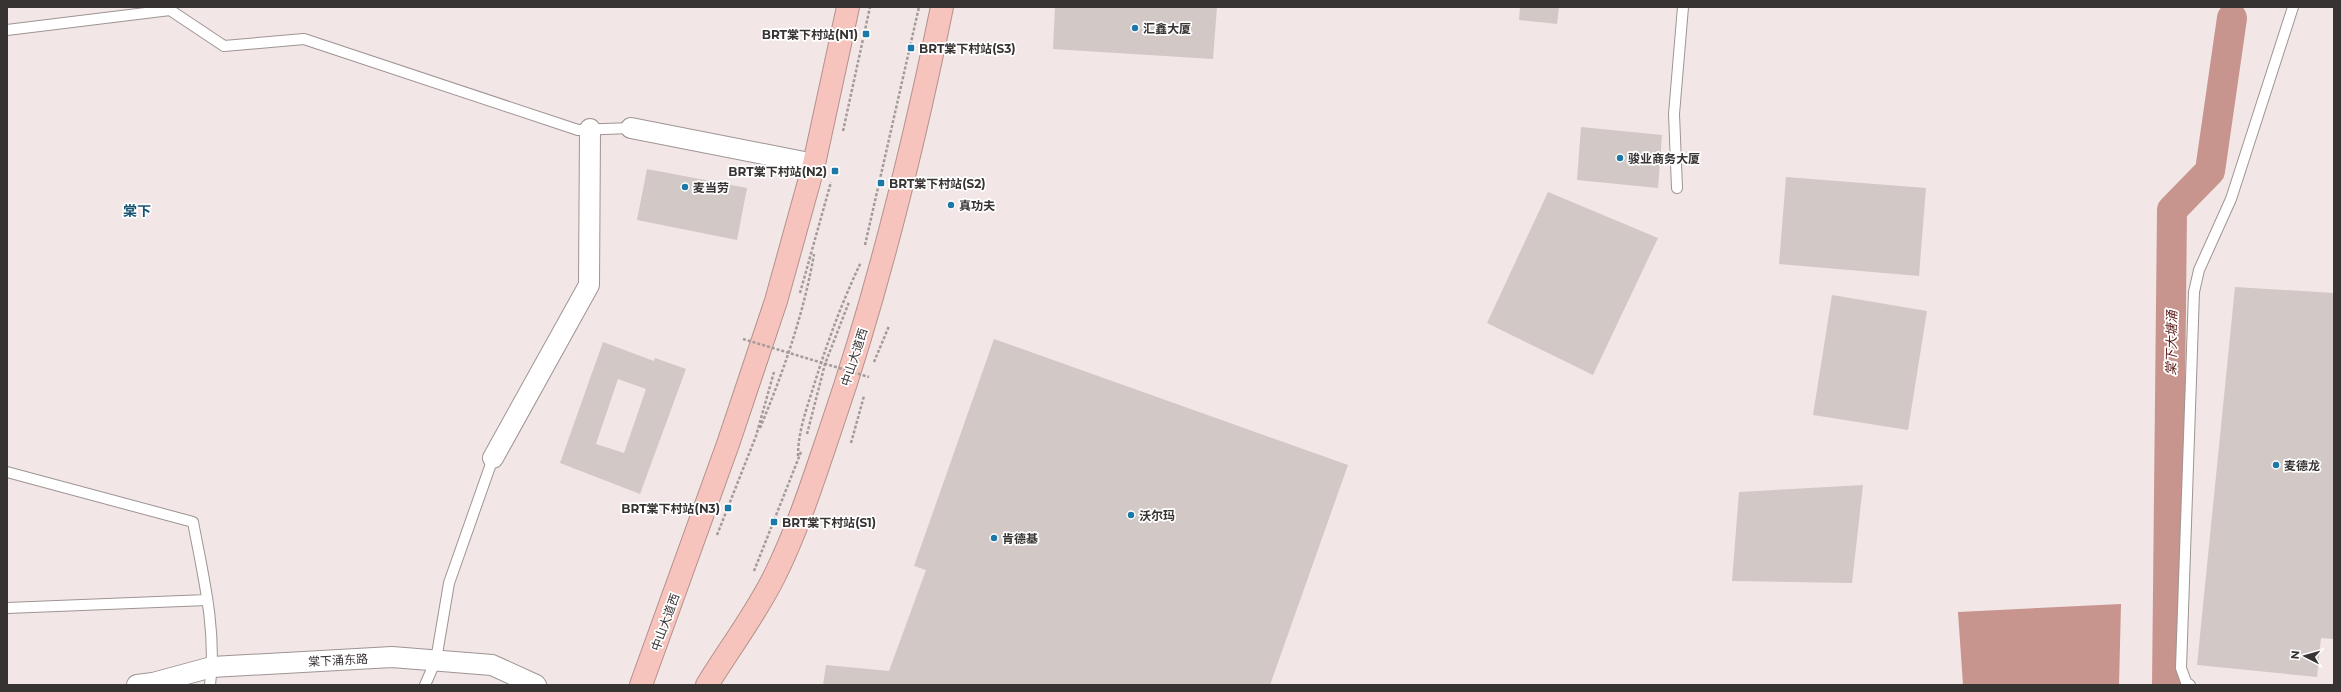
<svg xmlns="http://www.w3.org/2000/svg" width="2341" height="692" viewBox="0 0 2341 692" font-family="Montserrat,'Noto Sans SC',sans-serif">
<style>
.water{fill:#c8948e}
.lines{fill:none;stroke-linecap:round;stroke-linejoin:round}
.river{stroke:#c8948e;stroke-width:30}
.building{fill:#d2c8c6;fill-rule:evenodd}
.lane-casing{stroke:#9e9493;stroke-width:12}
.street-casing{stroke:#9e9493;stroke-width:22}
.highway-casing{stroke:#b4918c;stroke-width:24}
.path{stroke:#a39b9a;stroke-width:2.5;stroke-dasharray:3 2;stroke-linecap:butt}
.lane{stroke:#fff;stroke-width:10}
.street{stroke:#fff;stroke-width:20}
.highway{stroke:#f7c4bd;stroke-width:22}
.path-bridge{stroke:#a39b9a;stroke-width:2.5;stroke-dasharray:3 2;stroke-linecap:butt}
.poi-dot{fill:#1c78a6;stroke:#fff;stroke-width:1.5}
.labels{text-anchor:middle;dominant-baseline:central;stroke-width:3.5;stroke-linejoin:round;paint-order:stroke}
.poi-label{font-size:12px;font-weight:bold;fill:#373332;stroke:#fff;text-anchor:start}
.street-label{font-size:12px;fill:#373332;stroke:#fff}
.water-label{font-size:13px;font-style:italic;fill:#5b1b18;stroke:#fff}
.quarter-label{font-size:14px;font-weight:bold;fill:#175474;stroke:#fff}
</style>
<rect width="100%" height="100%" fill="#f2e7e6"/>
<path class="water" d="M2121 604 2119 685H1963L1958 612Z"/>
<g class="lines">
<path class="river" d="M2167 685 2172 210 2210 171 2232 18"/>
</g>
<path class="building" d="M1055 7H1217L1213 59 1053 49Z
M1520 7H1559L1557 24 1519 20Z
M1581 127 1662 135 1658 188 1577 180Z
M647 169 747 188 737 240 637 220Z
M1786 177 1926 188 1919 276 1779 264Z
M1548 192 1658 238 1593 375 1487 323Z
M2235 287 2334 293V639L2321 638 2317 677 2197 665Z
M1832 295 1927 311 1908 430 1813 415Z
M994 339 1348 465 1270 685H823L826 665 889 671 926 570 914 566Z
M603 342 654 361 655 358 686 369 640 494 560 463ZM618 379 646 389 624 453 596 444Z
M1863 485 1852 583 1732 581 1739 492Z"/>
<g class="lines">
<defs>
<path id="lane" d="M7 30 170 10 224 46 304 39 578 130 631 128
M1677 188 1674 114 1683 7
M7 472 193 522C203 575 217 631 210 685
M7 608 207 600
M425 685 436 660 449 583 493 458
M2190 685 2186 682 2181 668 2194 292 2199 270 2231 199 2293 7"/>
<path id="street" d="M631 128 814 164
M493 458 589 285 590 129
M137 685 153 683 212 667 392 657 492 665 536 685"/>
<path id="highway" d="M641 685 728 444 776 301 814 164 848 7
M707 685C729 649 755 615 774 577 798 529 815 475 832 425 879 288 913 148 942 7"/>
</defs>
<use href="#lane" class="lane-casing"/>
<use href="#street" class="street-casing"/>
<use href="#highway" class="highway-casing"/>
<path class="path" d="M843 131 870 7
M865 245 919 7
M800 293 831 182
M874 362 889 326
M760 428C783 373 804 313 814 254
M807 434 825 364 849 302
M851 443 864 396
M798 456C798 431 807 408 814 385 827 343 842 302 861 262
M717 535 756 436 774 372
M754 571 801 452"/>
<use href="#lane" class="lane"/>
<use href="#street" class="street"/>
<use href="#highway" class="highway"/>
<path class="path-bridge" d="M743 339 869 377"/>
</g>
<g class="poi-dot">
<circle cx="1135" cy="28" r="4"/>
<rect x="862" y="30" width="8" height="8" rx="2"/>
<rect x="907" y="44" width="8" height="8" rx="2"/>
<circle cx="1620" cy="158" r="4"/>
<rect x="831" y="167" width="8" height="8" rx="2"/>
<rect x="877" y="179" width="8" height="8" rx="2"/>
<circle cx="685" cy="187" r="4"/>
<circle cx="951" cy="205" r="4"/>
<circle cx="2276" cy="465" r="4"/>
<rect x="724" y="504" width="8" height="8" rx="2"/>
<circle cx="1131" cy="515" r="4"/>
<rect x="770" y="518" width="8" height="8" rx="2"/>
<circle cx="994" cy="538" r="4"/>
</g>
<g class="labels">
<g class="poi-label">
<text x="1143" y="28">汇鑫大厦</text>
<text x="858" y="34" text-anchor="end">BRT棠下村站(N1)</text>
<text x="919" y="48">BRT棠下村站(S3)</text>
<text x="1628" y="158">骏业商务大厦</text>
<text x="827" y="171" text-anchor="end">BRT棠下村站(N2)</text>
<text x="889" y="183">BRT棠下村站(S2)</text>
<text x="693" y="187">麦当劳</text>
<text x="959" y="205">真功夫</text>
<text x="2284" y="465">麦德龙</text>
<text x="720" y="508" text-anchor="end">BRT棠下村站(N3)</text>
<text x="1139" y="515">沃尔玛</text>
<text x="782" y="522">BRT棠下村站(S1)</text>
<text x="1002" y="538">肯德基</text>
</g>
<g class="street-label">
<text transform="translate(854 357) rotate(-72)">中山大道西</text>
<text transform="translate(665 622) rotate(-70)">中山大道西</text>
<text transform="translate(338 660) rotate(-3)">棠下涌东路</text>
</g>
<g class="water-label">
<text transform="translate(2171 343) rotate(-89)">棠下大塘涌</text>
</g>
<g class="quarter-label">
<text x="137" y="211">棠下</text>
</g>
</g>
<rect width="2341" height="692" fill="none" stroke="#373332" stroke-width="16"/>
<g transform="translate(2305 656) rotate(276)" stroke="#ffffff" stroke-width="3" paint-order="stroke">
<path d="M0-3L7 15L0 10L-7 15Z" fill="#373332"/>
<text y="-6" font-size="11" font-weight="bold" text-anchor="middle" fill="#373332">N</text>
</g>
</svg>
